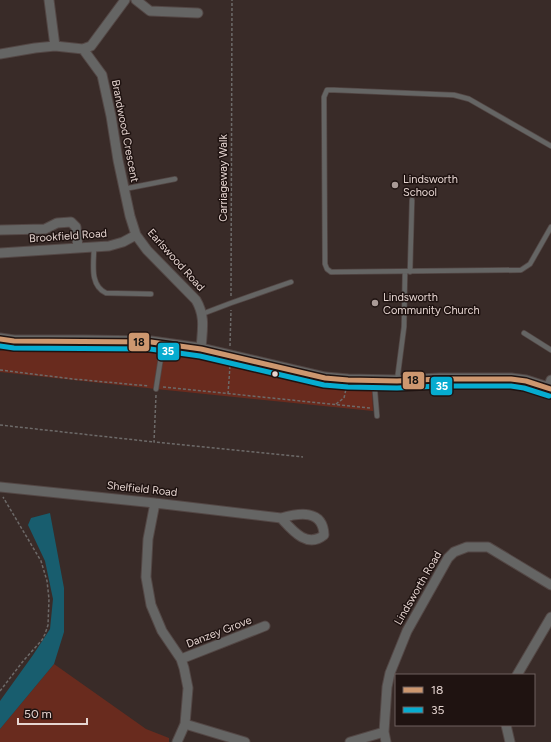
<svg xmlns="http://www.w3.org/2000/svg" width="551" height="742" viewBox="0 0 551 742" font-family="Figtree,sans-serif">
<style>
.green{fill:#692b1e}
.water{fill:#185d6e}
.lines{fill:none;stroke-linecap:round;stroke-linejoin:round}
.service-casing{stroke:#534745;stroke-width:6}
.minor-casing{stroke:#534745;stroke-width:11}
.tertiary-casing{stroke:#534745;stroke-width:13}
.path{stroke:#6d6a69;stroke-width:1.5;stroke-dasharray:3 2;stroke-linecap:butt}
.service{stroke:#656564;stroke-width:4.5}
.minor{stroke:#656564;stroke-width:9}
.tertiary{stroke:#656564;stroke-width:11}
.bus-1-casing{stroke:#1f1311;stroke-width:8}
.bus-2-casing{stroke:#1f1311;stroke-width:8}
.bus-1{stroke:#cd976f;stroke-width:5}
.bus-2{stroke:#06acd0;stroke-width:5}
.poi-dot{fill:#a99a96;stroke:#1f1311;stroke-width:1.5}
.bus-dot{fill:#e6d5d1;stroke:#1f1311;stroke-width:1.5}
.labels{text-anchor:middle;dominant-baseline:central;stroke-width:3;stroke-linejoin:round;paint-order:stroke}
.street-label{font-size:11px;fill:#e6d5d1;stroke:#1f1311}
.poi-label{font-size:11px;fill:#e6d5d1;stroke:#1f1311;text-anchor:start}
.line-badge{stroke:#1f1311;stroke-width:1.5}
.badge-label{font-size:11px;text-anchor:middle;font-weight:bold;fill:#fff}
.pale-badge-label{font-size:11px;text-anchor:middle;font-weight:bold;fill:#111}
</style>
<rect width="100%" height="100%" fill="#392b28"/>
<path class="green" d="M43 345 156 349 372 388 373 411 156 389 0 372V351L20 346Z
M54 664 146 729 169 738V742H0V729Z"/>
<path class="water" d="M50 513 64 588V632L54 664 0 729V701L33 655 50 629 53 599 45 561 28 525 31 518Z"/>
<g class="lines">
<defs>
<path id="service" d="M551 146 469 99 454 95 334 90H327L324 97 325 264 327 269 331 272 521 270 530 264 551 227
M124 189 175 179
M94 247C94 263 89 285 106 293L151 294
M410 272 412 200
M202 314 231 303 291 282
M524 333 551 350
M374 380 377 416
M397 381 404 327 405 272
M156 389 163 344"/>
<path id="minor" d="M49 0 55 46
M136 0 150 11 198 13
M83 49 91 46 125 0
M0 54 35 48 55 46 83 49 102 75 111 116 118 160 130 216 136 235 147 250 196 300C206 317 202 331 201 349
M0 230 45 229 57 223 71 222 76 227 78 248
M0 253 109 246 123 242 136 235
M548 388 551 380
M0 487 155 503 281 518C299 513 323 509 324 535 307 549 292 530 281 518
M155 503 148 539 146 577 151 605 162 631 181 659 184 668 188 688 185 724 177 742
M181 659 265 626
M517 675 551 617
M185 724 245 742
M506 725 510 742
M350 742 384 732
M386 742 384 732 387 687 390 673 407 631 448 558 454 552 467 547H488L551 585"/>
<path id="tertiary" d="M0 339 14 341H83L151 342 201 349 325 378 348 380 397 381 440 379H511L526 381 551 389"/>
</defs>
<use href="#service" class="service-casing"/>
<use href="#minor" class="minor-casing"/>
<use href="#tertiary" class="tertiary-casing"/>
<path class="path" d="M231 296 232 0
M230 346 231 310
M0 370 73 379 149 386
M163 387 370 408
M228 394 230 366
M156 395 154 442 303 457
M336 404 344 398 346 389
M0 425 154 442
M0 691 24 660 42 640 45 634 48 625 49 599 47 581 41 561 3 497"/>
<use href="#service" class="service"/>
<use href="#minor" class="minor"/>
<use href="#tertiary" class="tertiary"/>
<defs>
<path id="bus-1" d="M0 339 14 341 151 342 201 349 325 378 348 380 397 381 440 379H511L526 381 551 389"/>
<path id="bus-2" d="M0 346 14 348 150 349 200 356 324 385 348 387 397 388 440 386H511L524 388 549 396"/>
</defs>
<use href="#bus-1" class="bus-1-casing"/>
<use href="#bus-2" class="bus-2-casing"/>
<use href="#bus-1" class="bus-1"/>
<use href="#bus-2" class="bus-2"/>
</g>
<g class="poi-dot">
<circle cx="395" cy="185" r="4"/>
<circle cx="375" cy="303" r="4"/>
</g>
<circle class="bus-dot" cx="275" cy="374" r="3.5"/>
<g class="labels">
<g class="street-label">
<text transform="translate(125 131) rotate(79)">Brandwood Crescent</text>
<text transform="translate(223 178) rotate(-90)">Carriageway Walk</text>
<text transform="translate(68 236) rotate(-4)">Brookfield Road</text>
<text transform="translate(176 260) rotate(48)">Earlswood Road</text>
<text transform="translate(142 489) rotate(6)">Shelfield Road</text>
<text transform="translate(418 588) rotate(-60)">Lindsworth Road</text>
<text transform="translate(219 632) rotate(-21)">Danzey Grove</text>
</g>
<g class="poi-label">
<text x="403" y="179">Lindsworth<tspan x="403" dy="13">School</tspan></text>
<text x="383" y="297">Lindsworth<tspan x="383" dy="13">Community Church</tspan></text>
</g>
</g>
<g class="line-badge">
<rect x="128" y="332" width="22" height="20" rx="4" fill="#cd976f"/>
<rect x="157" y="342" width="23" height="19" rx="4" fill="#06acd0"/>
<rect x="402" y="371" width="23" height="19" rx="4" fill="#cd976f"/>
<rect x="430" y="376" width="23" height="20" rx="4" fill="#06acd0"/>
</g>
<g class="badge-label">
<text x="168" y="355">35</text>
<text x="442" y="390">35</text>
</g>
<g class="pale-badge-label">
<text x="139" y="346">18</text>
<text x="413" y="384">18</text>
</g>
<rect x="395" y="674" width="140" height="52" fill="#1f1311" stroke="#6f615e"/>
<rect x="403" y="687" width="20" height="6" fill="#cd976f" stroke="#6f615e"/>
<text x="431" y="694" font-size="12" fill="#e6d5d1">18</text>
<rect x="403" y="707" width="20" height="6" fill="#06acd0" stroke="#6f615e"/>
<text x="431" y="714" font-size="12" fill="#e6d5d1">35</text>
<path d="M18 718v6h69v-6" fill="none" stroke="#e6d5d1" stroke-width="2"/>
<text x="24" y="718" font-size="12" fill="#e6d5d1" stroke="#1f1311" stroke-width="3" paint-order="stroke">50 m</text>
</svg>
